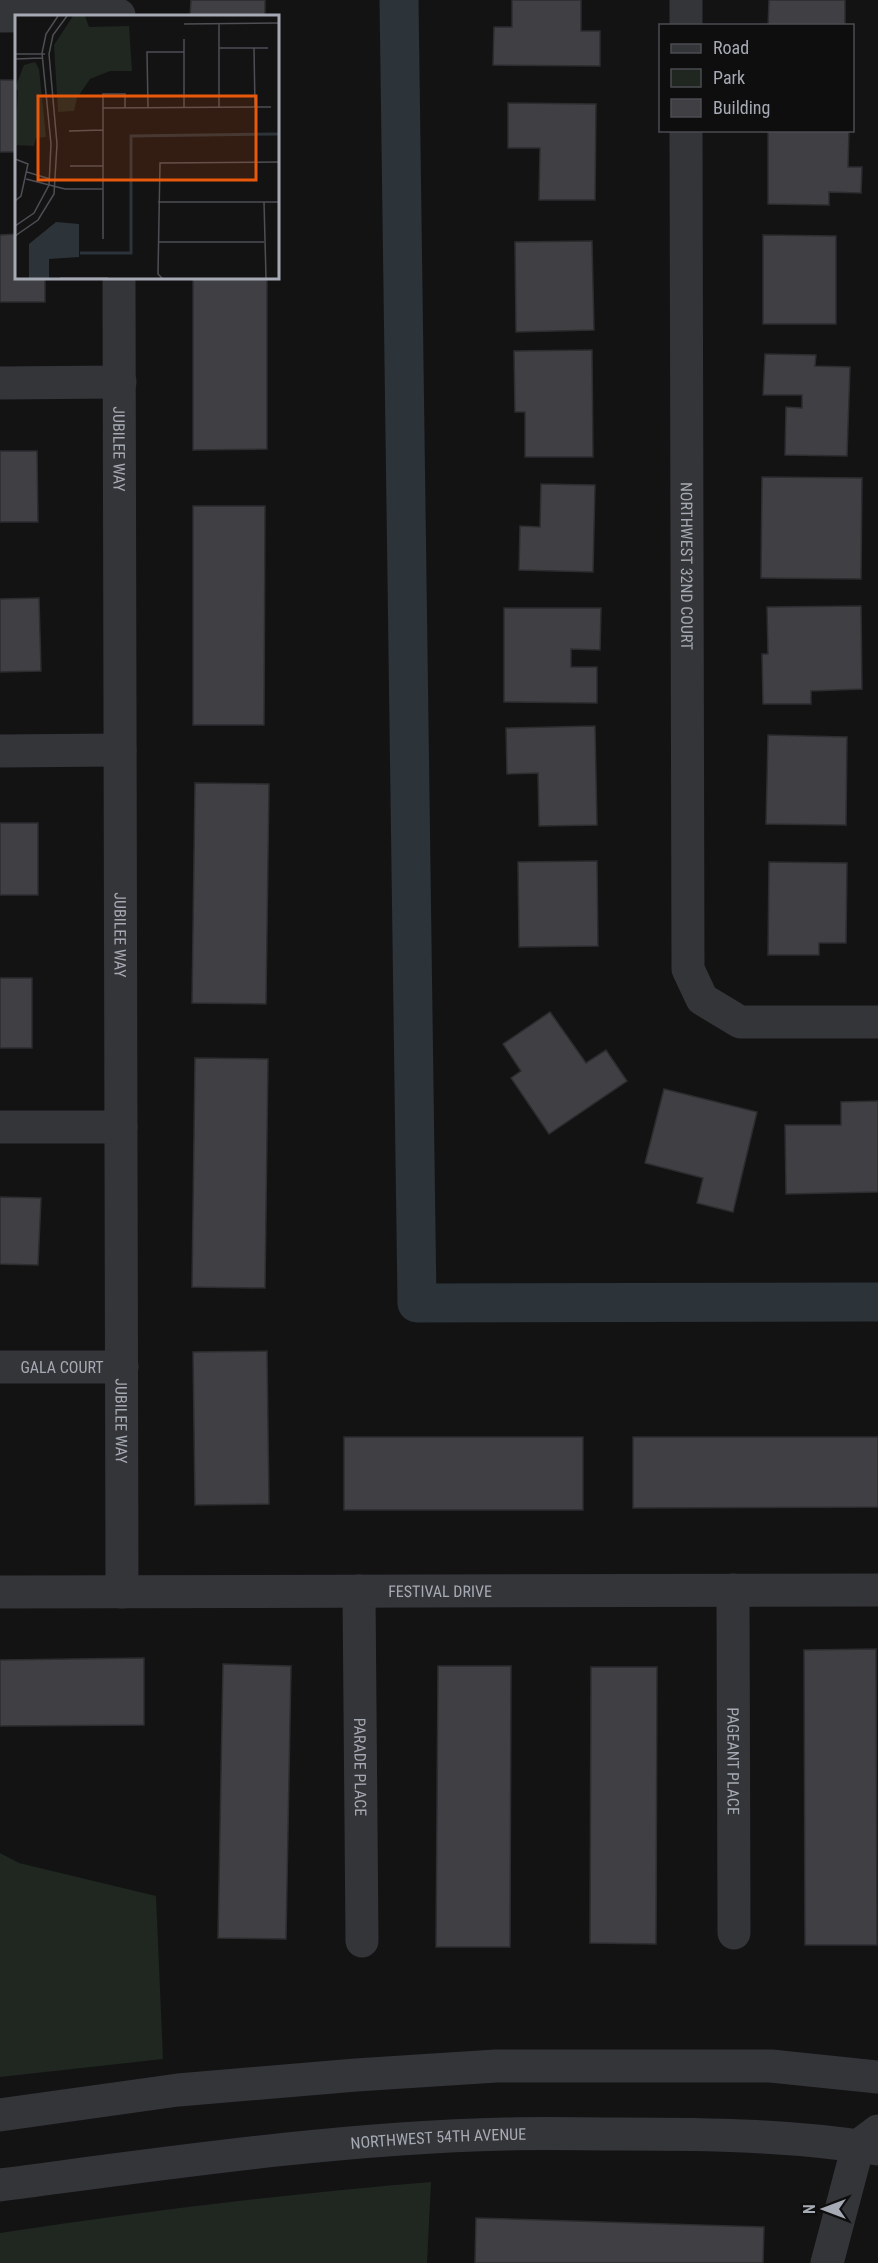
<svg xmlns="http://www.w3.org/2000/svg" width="878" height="2263" viewBox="0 0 878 2263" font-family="'Roboto Condensed',sans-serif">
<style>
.green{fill:#1f2720}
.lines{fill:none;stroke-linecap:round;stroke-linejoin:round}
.canal{stroke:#2c3339;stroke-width:39}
.building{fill:#404044;stroke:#2d2d30;stroke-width:1.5}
.minor{stroke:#343539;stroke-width:33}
.tertiary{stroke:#343539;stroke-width:33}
.labels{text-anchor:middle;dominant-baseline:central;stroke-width:5;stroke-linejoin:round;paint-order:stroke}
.street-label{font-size:16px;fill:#a6aab4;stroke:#0e0e0f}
.inset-river{fill:none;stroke:#2c3339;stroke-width:3}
.inset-road{fill:none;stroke:#4e4f54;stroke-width:1.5}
.view{fill:#e8590c;fill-opacity:0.15;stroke:#e8590c;stroke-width:3}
.inset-edge{fill:none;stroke:#a6aab4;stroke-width:3}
</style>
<rect width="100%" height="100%" fill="#131314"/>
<path class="green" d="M0 1853 19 1863 156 1896 163 2059 0 2077Z
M431 2182 427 2263H0V2233C143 2211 286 2194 431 2182Z"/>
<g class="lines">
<path class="canal" d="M399 0 417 1303 878 1302"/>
</g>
<path class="building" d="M191 0H265V16H190Z
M512 0H581V31H600V66L493 65 494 27H512Z
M769 0H845V26H768Z
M0 80H16V152H0Z
M508 103 596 104 595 200H539L540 148H508Z
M768 130H849L848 167H862L861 193 829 192V205L768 204Z
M16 234V278H45V302H0V235Z
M763 235 836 236V324H763Z
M592 241 594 330 516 332 515 242Z
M193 278H267V449L193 450Z
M592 350 593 457H525V412H515L514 351Z
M765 354 816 355 815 366 850 367 847 456 785 455 786 407 802 408V395H763Z
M0 451H37L38 522H0Z
M762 477 862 478 861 579 761 578Z
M541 484 595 485 593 572 519 570 520 526 540 527Z
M193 506H265L264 725H193Z
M39 598 41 671 0 672V599Z
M861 606 862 689 811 691V704H763L762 654H768L767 607Z
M504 608H601L600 650 571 649V667H597V703L504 702Z
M595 726 597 825 539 826 538 773 507 774 506 728Z
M768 735 847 737 846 825 766 824Z
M195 783 269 784 266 1004 192 1003Z
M0 823H38V895H0Z
M597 861 598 946 519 947 518 862Z
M769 862 847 863 846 943H819V955H768Z
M0 978H32V1048H0Z
M550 1012 586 1063 606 1050 627 1081 549 1134 511 1078 521 1071 503 1044Z
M195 1058 268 1059 265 1288 192 1287Z
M664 1089 757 1112 733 1212 697 1203 703 1178 645 1163Z
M878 1101V1192L786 1194 785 1125H841V1102Z
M0 1197 41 1198 38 1265 0 1264Z
M267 1351 269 1504 195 1505 193 1352Z
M344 1437H583V1510H344Z
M633 1437H878V1507L633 1508Z
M876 1649 877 1945H805L804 1650Z
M144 1658V1725L0 1726V1660Z
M223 1664 291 1666 286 1939 218 1938Z
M438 1666H511L510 1947H436Z
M591 1667H657L656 1944 590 1943Z
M476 2218 764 2227 763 2263H475Z"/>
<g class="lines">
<g class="minor">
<path d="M686 0V26"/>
<path d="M0 16 119 15"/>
<path id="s1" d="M686 130 688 969 702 999 740 1022H878"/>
<path id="s2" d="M119 278 122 1592"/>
<path d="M0 383 120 382"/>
<path d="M0 751 120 750"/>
<path d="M0 1127H121"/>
<path id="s3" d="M0 1367H122"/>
<path id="s4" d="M733 1590 734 1933"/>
<path id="s5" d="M359 1591 362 1941"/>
<path id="s6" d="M0 1592 878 1590"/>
<path d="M827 2263 858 2146 878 2131"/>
</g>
<g class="tertiary">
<path d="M0 2115 178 2090 356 2075 496 2066H771L878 2077"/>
<path id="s7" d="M0 2185C168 2163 337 2138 506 2134 544 2133 582 2134 620 2134 706 2134 793 2135 878 2149"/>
</g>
</g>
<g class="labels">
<g class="street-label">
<text stroke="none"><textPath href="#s2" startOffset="171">JUBILEE WAY</textPath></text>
<text stroke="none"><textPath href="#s1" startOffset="436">NORTHWEST 32ND COURT</textPath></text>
<text stroke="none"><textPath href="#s2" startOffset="657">JUBILEE WAY</textPath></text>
<text stroke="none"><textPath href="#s3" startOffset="62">GALA COURT</textPath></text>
<text stroke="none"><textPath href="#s2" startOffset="1143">JUBILEE WAY</textPath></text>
<text stroke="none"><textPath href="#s6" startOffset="440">FESTIVAL DRIVE</textPath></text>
<text stroke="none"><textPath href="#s4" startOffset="171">PAGEANT PLACE</textPath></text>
<text stroke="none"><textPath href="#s5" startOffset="176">PARADE PLACE</textPath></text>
<text stroke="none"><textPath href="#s7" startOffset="441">NORTHWEST 54TH AVENUE</textPath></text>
</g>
</g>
<g transform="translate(15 15)">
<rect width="264" height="264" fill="#131314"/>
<path d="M58 1H70L74 12 114 11 117 56H95L75 64 62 83 59 96 43 97 39 30ZM20 47 24 54 31 122 21 123 19 131 0 130 3 76 0 73 9 50Z" fill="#1f2720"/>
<path d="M41 207 64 209V242L34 244V263H14V229Z" fill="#2c3339"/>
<path class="inset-river" d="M65 238H116V121L264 119"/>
<path class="inset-road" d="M169 9 264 8M204 9V92M169 24V92M204 33H253M239 33 240 92M0 39H30M0 44 27 43M133 92 132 37H169M88 93 256 92M54 116 88 115M0 144 13 149 6 181 0 186M55 151H88M12 157 35 164M11 164 50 174H88M143 187H264M249 187 251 263M0 211 19 198 34 170 36 129 27 38 31 19 43 1M0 221 23 205 39 179 42 129 34 39 38 20 52 1M88 224V79H110V93M143 227H249M45 263H93M147 263 143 259 145 148 264 147"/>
<path class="view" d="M23 81H241V165H23Z"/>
<rect width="264" height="264" class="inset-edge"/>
</g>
<rect x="659" y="24" width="195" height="108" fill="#0e0e0f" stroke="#4b4c51" stroke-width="1.5"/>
<rect x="671" y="44" width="30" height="9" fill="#343539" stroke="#4b4c51" stroke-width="1.5"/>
<text x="713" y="54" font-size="18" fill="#a6aab4">Road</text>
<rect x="671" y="69" width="30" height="18" fill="#1f2720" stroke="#4b4c51" stroke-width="1.5"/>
<text x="713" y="84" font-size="18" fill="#a6aab4">Park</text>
<rect x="671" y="99" width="30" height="18" fill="#404044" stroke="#4b4c51" stroke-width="1.5"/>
<text x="713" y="114" font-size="18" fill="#a6aab4">Building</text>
<g transform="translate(824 2209) rotate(270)" stroke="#0e0e0f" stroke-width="4.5" paint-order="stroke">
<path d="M0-4.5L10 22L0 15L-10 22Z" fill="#a6aab4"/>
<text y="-9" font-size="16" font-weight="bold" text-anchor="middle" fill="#a6aab4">N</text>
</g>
</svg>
